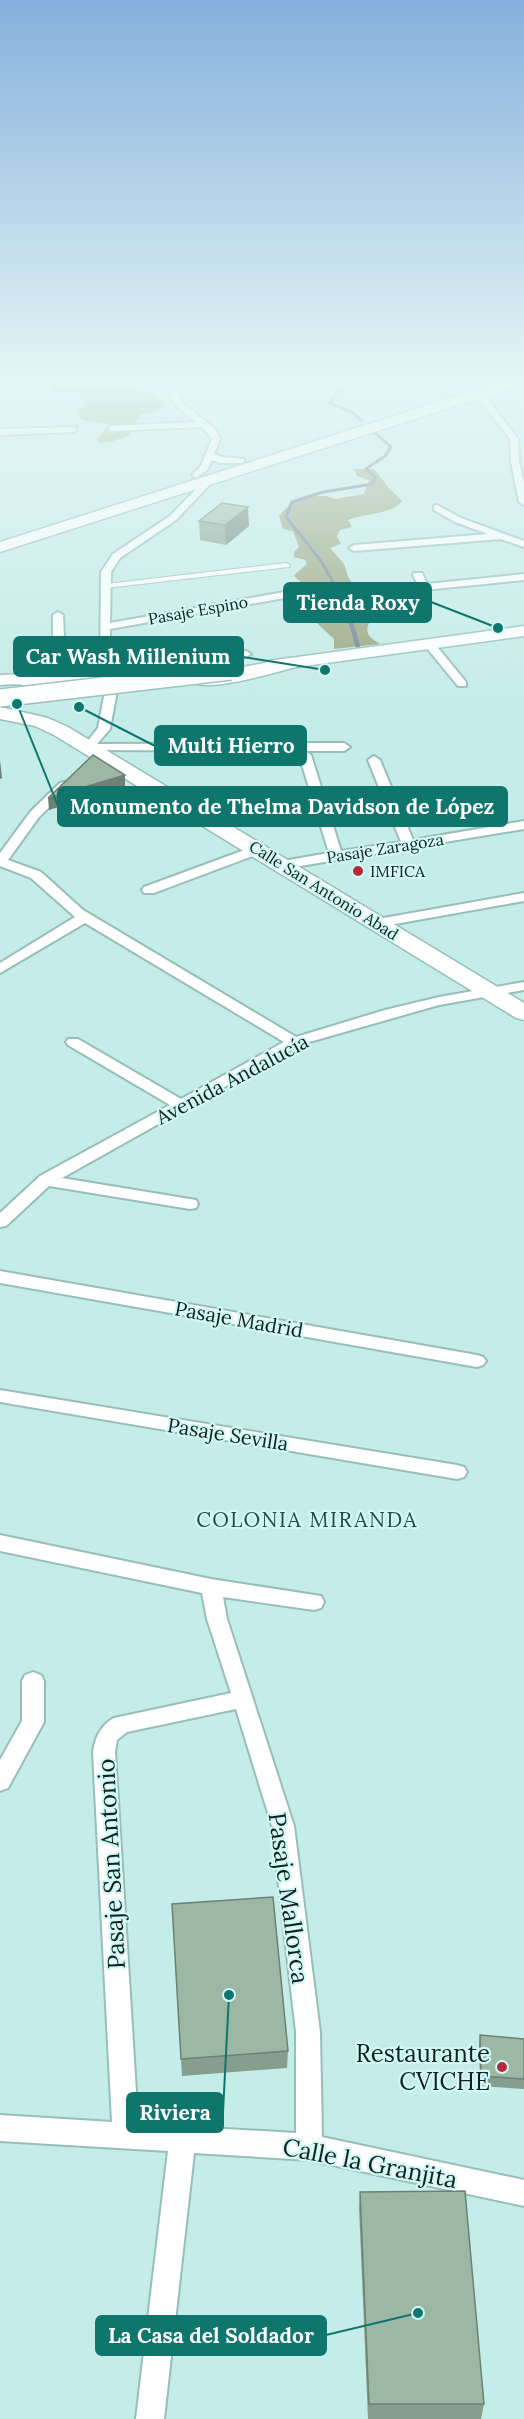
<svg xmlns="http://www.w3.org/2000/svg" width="524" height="2419" viewBox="0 0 524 2419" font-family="Lora,serif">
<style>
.forest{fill:#99a47f}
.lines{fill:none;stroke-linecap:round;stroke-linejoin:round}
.stream-far1{stroke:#6c8197;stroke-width:3}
.stream{stroke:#6c8197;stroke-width:4.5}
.pedestrian-casing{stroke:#98beba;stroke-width:2}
.minor-casing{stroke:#98beba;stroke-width:4}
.secondary-casing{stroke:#98beba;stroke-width:3}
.primary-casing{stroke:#98beba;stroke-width:3}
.pedestrian{fill:#fff;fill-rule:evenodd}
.minor{fill:#fff;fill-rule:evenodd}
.secondary{fill:#fff;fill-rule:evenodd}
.primary{fill:#fff;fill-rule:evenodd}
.secondary-bridge-casing{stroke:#98beba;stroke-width:20;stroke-linecap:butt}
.secondary-bridge{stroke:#fff;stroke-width:17}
.wall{fill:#869e8e}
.shaded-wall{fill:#6d8174}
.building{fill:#9cb8a5;stroke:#6d8174;stroke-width:1.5}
.poi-dot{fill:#b8273a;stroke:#d1f9f5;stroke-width:2}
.labels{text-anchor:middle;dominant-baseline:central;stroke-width:4.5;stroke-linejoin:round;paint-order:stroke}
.far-street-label{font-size:16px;fill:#122120;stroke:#d1f9f5}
.far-poi-label{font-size:16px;fill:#122120;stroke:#d1f9f5;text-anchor:start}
.street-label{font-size:20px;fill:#122120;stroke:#d1f9f5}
.neighbourhood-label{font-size:21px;letter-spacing:1.5px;fill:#264946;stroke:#d1f9f5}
.near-street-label{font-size:24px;fill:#122120;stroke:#d1f9f5}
.near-poi-label{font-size:24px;fill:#122120;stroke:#d1f9f5;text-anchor:end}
.leader{fill:none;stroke:#0f766e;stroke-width:2}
.callout-dot{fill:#0f766e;stroke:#d1f9f5;stroke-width:2}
.callout{fill:#0f766e;stroke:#0f766e;stroke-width:2}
.callout-label{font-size:21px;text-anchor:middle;font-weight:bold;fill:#fff}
</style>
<rect width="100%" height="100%" fill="#c4ece8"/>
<path class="forest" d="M24 377H84L100 385 139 390 155 395 165 405 158 411 140 415 129 436 110 442 100 443 97 440 107 427V424L82 420 78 415V410L85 405 79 392H54C48 379 37 380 24 377Z
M354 469H374L388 487 402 501C392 515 363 513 348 520L352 527 340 530 337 536 341 544 330 548 344 564 349 579 362 594 390 604 393 615 369 623C364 635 371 638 380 644L334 649V639L306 613 331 594C320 582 302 589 294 575L307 564 305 560 294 557V552L299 547 293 531 283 529 279 516 292 502 310 496H326L336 499 364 494 369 480 357 476Z"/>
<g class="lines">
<path class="stream-far1" d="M356 377V383L338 390 330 403 352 412 362 421
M347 606 321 561 286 517 292 502 323 492 373 484 375 477 366 469 385 456 391 447 372 430"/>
<path class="stream" d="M346 605 358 647"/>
<defs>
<path id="pedestrian" d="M286 563 290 565 289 567 106 588 102 586 106 584Z"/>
<path id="minor" d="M161 377H169L182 403 214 428 220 439 214 454 222 457 244 459V463H220L212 460 208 469 196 478 192 475 201 466 212 439 202 427 109 431V427L112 426 196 422 176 406Z
M462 380 463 382 459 384 385 387 381 385 385 383Z
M477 393H483L518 439 519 462 524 482V505L519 502 511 462 510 439 477 397Z
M76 427V431L73 432 0 435V429Z
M210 475 217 477 176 520 120 558 111 572 110 623 290 591 295 594 290 597 110 629V662L246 651 251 654 246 657 110 669 108 678H100L101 572 113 554 170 516Z
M437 505 461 518 524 541V547L501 539 354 551 349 548 354 545 488 534 455 522 434 510V506Z
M414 573H422L427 584 524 574V580L424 590 420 589 413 575Z
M58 612 63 615 66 681 60 684 54 681 53 673V615Z
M430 642 434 643 466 682V686H458L426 647 425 645Z
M111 688 117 691 110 729 97 744 344 743 350 747 344 751 84 750 82 748 98 728 105 691Z
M305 751 311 755 341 851 401 842 368 760 374 756 380 760 413 840 524 821V829L282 869 277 868 276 865 277 862 329 853 299 755Z
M64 782 68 783V789L39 817 8 860 41 872 83 910 296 1037 385 1010 439 997 524 982V990L439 1005 299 1045 62 1178 190 1199 196 1200 198 1204 196 1208 190 1209 49 1186 6 1226 0 1227V1213L40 1176 170 1105 68 1045 66 1042 68 1039H78L181 1099 284 1042 85 923 0 973V963L75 917 31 878 0 866V853L31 811 60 783Z
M258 845 263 846 264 849 263 852 154 893H144L142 890 144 887Z
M524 893V901L378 927 371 923 378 919Z
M0 1271 477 1355 483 1357 486 1361 483 1365 477 1367 0 1283Z
M0 1390 457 1465 464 1467 467 1472 464 1477 457 1479 0 1402Z
M0 1535 211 1579 321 1596 324 1602 321 1608 314 1610 223 1597 227 1619 294 1826 320 2032 322 2137 524 2180V2206L309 2160 194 2153 164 2419H136L168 2151 0 2141V2115L112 2122 93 1752C95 1737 101 1725 114 1718L231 1693 207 1619 202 1593 0 1551ZM236 1709 272 1826 296 2032V2133L138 2124 115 1752 117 1740 127 1732Z
M33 1672 41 1675 44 1681V1722L8 1788 0 1791V1760L22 1721V1681L25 1675Z"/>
<path id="secondary" d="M524 626V636L268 671 260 666 268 661Z"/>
<path id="primary" d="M516 377H524V384L0 552V542Z
M290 658 296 659 299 663 296 667C273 673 219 689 197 684L194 680 197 676Z
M178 664 184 665 187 669 184 673 52 687 56 693 53 697C39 700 38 689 26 686 18 683 8 685 0 685V675L20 674 37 677Z
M0 707 48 718 68 727 524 1003V1020L516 1018 54 735 35 726 0 719Z"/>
</defs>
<use href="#pedestrian" class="pedestrian-casing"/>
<use href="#minor" class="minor-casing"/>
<use href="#secondary" class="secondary-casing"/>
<use href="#primary" class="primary-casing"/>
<use href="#pedestrian" class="pedestrian"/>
<use href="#minor" class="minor"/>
<use href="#secondary" class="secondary"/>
<use href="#primary" class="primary"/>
<defs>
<path id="secondary-bridge" d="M0 698 231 671"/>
</defs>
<use href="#secondary-bridge" class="secondary-bridge-casing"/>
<use href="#secondary-bridge" class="secondary-bridge"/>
</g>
<path class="wall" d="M370 377H437L373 381Z
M199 521 249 526 226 545 200 540Z
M172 1904 288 2051 287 2068 182 2076Z
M480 2035 524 2039V2089L480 2086 479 2045Z
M360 2192 484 2404 481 2419H368L359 2208Z"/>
<path class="shaded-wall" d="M248 507 249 526 226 545 225 525Z
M0 760 2 778 0 779Z
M125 775V786L49 810 48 798Z"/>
<path class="building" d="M222 503 248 507 225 525 199 521Z
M93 755 125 775 48 798Z
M273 1897 288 2051 181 2059 172 1904Z
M480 2035 524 2039V2079L481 2076Z
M465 2191 484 2404H369L360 2192Z"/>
<linearGradient id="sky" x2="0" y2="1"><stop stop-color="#85b0dc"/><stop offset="0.53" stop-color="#e4f6f5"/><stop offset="1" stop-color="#e4f6f5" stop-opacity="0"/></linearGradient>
<rect width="524" height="716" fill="url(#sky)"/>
<g class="poi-dot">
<circle cx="358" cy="871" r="6"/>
<circle cx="502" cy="2067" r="6"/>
</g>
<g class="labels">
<g class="far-street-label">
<text transform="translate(198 610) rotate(-10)">Pasaje Espino</text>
<text transform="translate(385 848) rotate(-9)">Pasaje Zaragoza</text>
<text transform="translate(324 890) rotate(32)">Calle San Antonio Abad</text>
</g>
<g class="far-poi-label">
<text x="370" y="871">IMFICA</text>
</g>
<g class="street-label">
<text transform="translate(232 1079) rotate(-28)">Avenida Andalucía</text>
<text transform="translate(239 1319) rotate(10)">Pasaje Madrid</text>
<text transform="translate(228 1434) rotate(9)">Pasaje Sevilla</text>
</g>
<g class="neighbourhood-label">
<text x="307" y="1519">COLONIA MIRANDA</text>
</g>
<g class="near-street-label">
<text transform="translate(111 1864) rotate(-93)">Pasaje San Antonio</text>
<text transform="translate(289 1898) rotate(82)">Pasaje Mallorca</text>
<text transform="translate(370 2163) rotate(11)">Calle la Granjita</text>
</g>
<g class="near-poi-label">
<text x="490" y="2053">Restaurante<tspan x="490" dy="28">CVICHE</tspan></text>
</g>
</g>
<path class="leader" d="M498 628L431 602M325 670L243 657M79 707L155 746M17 704L58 806M229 1995L223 2112M418 2313L326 2335"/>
<g class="callout-dot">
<circle cx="498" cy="628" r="6"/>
<circle cx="325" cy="670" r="6"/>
<circle cx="79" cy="707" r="6"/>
<circle cx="17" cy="704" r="6"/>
<circle cx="229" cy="1995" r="6"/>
<circle cx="418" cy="2313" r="6"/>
</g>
<g class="callout">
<rect x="284" y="583" width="147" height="39" rx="6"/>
<rect x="14" y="637" width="229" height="39" rx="6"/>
<rect x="155" y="726" width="151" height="39" rx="6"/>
<rect x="58" y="787" width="449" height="39" rx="6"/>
<rect x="127" y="2093" width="96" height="39" rx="6"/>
<rect x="96" y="2316" width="230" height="39" rx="6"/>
</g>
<g class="callout-label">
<text x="358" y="610">Tienda Roxy</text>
<text x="128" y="664">Car Wash Millenium</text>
<text x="231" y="753">Multi Hierro</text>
<text x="282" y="814">Monumento de Thelma Davidson de López</text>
<text x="175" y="2120">Riviera</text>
<text x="211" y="2343">La Casa del Soldador</text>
</g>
</svg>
